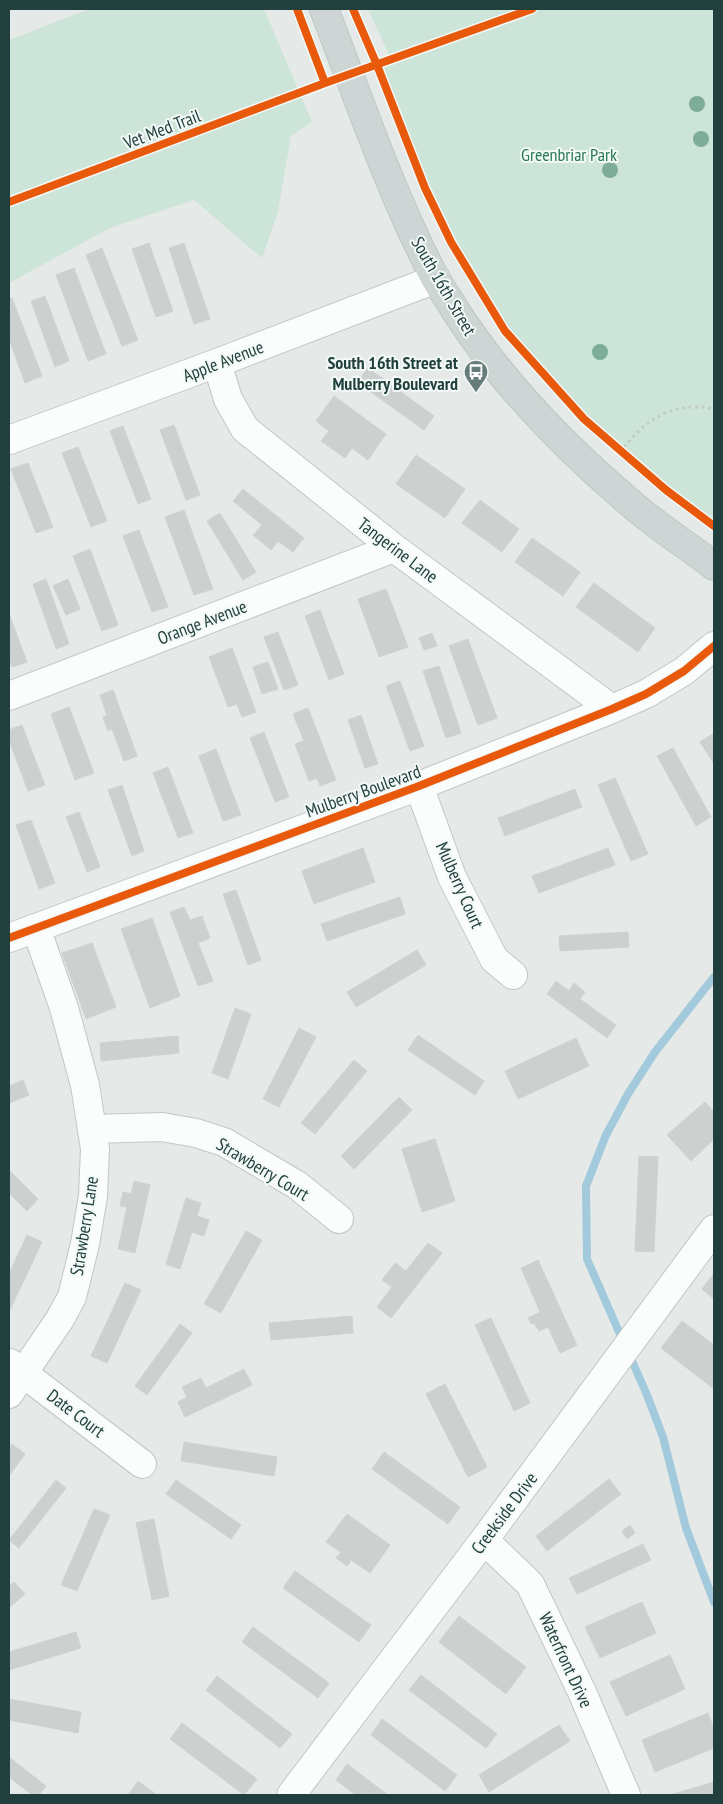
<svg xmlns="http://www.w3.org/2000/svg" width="723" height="1804" viewBox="0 0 723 1804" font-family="'PT Sans Narrow',sans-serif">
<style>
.green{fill:#cde4d8}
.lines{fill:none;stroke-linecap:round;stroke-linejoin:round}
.stream{stroke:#a3c9dc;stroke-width:8}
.building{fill:#ccd1d0;stroke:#cdd3d2}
.minor-casing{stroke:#c2c7c6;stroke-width:30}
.major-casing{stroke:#bcc7c5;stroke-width:30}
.path{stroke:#c2cac9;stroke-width:3;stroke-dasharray:2.5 4;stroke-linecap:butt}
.minor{stroke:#fbfcfc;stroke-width:28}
.major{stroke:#cdd6d5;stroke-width:28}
.cycleway-casing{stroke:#f3f9f7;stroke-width:11}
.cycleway{stroke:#e8590c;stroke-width:8}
.tree{fill:#7dac98}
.labels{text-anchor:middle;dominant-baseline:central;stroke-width:4;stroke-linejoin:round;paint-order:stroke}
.street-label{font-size:18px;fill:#21403d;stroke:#f3f9f7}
.park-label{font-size:18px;fill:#287956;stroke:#f3f9f7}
.poi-label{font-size:18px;font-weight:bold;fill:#21403d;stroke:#f3f9f7;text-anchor:end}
</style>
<rect width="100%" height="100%" fill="#e5eae9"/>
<path class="green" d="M89 9H264L312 122 291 136 278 211 262 258 194 200 110 228 9 283V40Z
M368 9H714V526L666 490 584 419 505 331 451 242 425 188 377 65 391 59Z"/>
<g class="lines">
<path class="stream" d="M623 1341 587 1259 586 1186 606 1135 628 1094 655 1052 714 977
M629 1354 647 1395 663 1437 686 1528 714 1602"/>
</g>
<path class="building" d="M149 243 173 311 156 317 132 249Z
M184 243 210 319 194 324 169 248Z
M102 248 138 340 122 346 86 255Z
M74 268 106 354 88 361 56 275Z
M45 296 69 361 55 367 31 301Z
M12 298 42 376 25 383 9 339V299Z
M368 368 434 416 424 430 357 382Z
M334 396 386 434 368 460 352 448 345 458 321 441 329 431 316 421Z
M174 425 200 495 186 500 160 430Z
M123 426 151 499 138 504 110 431Z
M78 447 107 521 91 527 62 453Z
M416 455 465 489 445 518 396 484Z
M28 463 53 527 36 533 11 469Z
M243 489 304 538 293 552 278 541 271 550 253 535 262 525 233 501Z
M480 500 519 529 502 552 462 523Z
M184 510 213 589 194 595 165 517Z
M220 513 256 572 243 580 207 521Z
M139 530 168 607 152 612 123 536Z
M532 538 580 572 563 596 515 562Z
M90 549 118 625 102 631 73 556Z
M46 579 69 644 56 649 33 584Z
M68 579 80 609 66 615 53 586Z
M594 583 655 628 638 652 576 607Z
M386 589 408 647 379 657 358 599Z
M320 610 344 674 329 680 305 616Z
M9 614 27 662 12 667 9 659Z
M278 632 298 685 284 690 264 637Z
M432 633 437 646 424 650 419 638Z
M468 639 497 718 478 725 449 646Z
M232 648 256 712 242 717 237 704 228 707 209 657Z
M268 662 278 689 262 694 253 667Z
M439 666 461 733 446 738 423 671Z
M400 681 424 746 410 751 386 686Z
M113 690 137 756 124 761 112 729 108 731 103 717 107 715 100 695Z
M69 707 94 773 75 780 51 714Z
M308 708 336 780 320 786 317 778 309 781 295 744 304 741 293 714Z
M361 715 378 764 365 768 348 720Z
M22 725 45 785 28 791 9 740V730Z
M264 732 289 797 275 802 250 738Z
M714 733V764L700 742Z
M673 748 711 817 696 826 657 756Z
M216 749 241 815 223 821 199 756Z
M168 767 193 833 178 838 153 773Z
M615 778 648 854 631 861 598 785Z
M122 785 144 851 132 856 108 790Z
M575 789 582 807 505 836 498 818Z
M79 812 100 867 87 872 66 817Z
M31 820 55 883 39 889 16 825Z
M363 848 375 882 314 904 302 871Z
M608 848 615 865 539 893 532 876Z
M236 890 261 960 248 965 223 894Z
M400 897 405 914 327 941 321 924Z
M184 907 190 920 202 916 210 938 198 943 213 981 198 986 170 912Z
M152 918 180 996 150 1008 121 929Z
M628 932 629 947 560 951 559 936Z
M92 943 116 1007 86 1019 62 953Z
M417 950 426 965 356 1007 347 992Z
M556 981 569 991 574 983 585 992 580 999 616 1025 607 1038 547 994Z
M235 1008 251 1014 228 1079 212 1073Z
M299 1028 316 1037 279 1107 263 1099Z
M418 1035 484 1081 475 1095 408 1050Z
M178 1036 179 1053 101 1061 100 1043Z
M576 1038 589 1066 518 1099 505 1071Z
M354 1060 367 1071 315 1134 301 1123Z
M23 1080 29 1095 9 1103V1086Z
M399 1097 412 1110 354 1169 341 1156Z
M705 1102 714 1112V1139L691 1161 667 1135Z
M435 1139 455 1201 422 1212 402 1149Z
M639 1156 658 1157 654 1252 635 1251Z
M9 1170 38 1199 27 1211 9 1193Z
M134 1181 150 1185 135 1253 118 1249 127 1207 120 1206 123 1192 131 1194Z
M186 1198 201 1203 197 1216 209 1220 204 1236 192 1232 180 1269 166 1264Z
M246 1231 262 1240 221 1313 204 1304Z
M27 1235 42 1242 9 1312V1274Z
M428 1243 442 1253 391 1318 377 1307 392 1287 382 1280 395 1263 406 1271Z
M538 1260 577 1345 560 1353 548 1327 539 1331 534 1323 531 1324 528 1318 540 1312 521 1268Z
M714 1273V1299L702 1289Z
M125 1283 141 1290 107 1363 91 1356Z
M352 1316 353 1333 271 1340 269 1323Z
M491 1318 530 1403 514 1411 475 1325Z
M682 1321 714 1345V1389L661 1348Z
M180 1324 192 1333 147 1395 135 1386Z
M244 1369 252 1385 185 1417 178 1402 187 1397 182 1387 201 1378 206 1388Z
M445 1384 487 1467 468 1477 426 1394Z
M184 1442 277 1457 274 1476 181 1461Z
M12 1444 25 1454 9 1476V1449Z
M384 1452 460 1507 448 1524 372 1469Z
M609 1479 621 1494 547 1551 536 1536Z
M56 1480 66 1488 19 1548 9 1540Z
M176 1480 241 1525 231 1539 166 1494Z
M94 1509 110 1515 77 1591 61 1585Z
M347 1514 390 1545 370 1573 351 1560 347 1566 336 1558 341 1552 326 1542Z
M154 1519 169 1596 152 1600 136 1523Z
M630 1525 635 1533 627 1539 622 1531Z
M643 1544 651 1560 577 1594 569 1578Z
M295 1571 371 1625 359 1642 283 1588Z
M14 1582 25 1594 9 1608V1586Z
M642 1602 656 1633 600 1658 585 1627Z
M459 1616 526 1667 506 1694 439 1642Z
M253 1627 329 1683 318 1698 242 1642Z
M76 1632 81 1648 9 1670V1652Z
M670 1655 685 1689 626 1716 610 1682Z
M421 1675 497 1734 486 1748 409 1690Z
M217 1676 292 1734 280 1748 206 1690Z
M9 1699 81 1712 78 1733 9 1720Z
M708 1713 714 1729V1748L655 1772 642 1740Z
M382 1719 457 1775 445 1791 371 1735Z
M182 1723 257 1779 244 1795 170 1739Z
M559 1725 570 1741 489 1792 479 1775Z
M9 1757 46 1786 39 1795H32L9 1777Z
M347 1764 388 1795H356L336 1780Z
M138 1781 157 1795H128Z
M714 1782V1795H670Z"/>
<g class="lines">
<defs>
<path id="minor" d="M217 363 228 399 245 429 394 548 612 709
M9 440 217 363 436 279
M9 696 394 548
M419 786 452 877 494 959 513 975
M9 938 419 786 612 709 646 694 684 671 714 646
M92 1129 162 1127 196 1133 224 1142 297 1185 339 1219
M10 1363 142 1464
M9 1394 60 1319 72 1297 85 1244 93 1196 95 1149 85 1085 64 1008 36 928
M484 1540 530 1584 582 1692 626 1795
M291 1795 484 1540 714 1229"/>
<path id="major" d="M324 9C359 99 390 192 435 278 441 289 449 299 455 310 504 386 566 449 635 507 660 528 688 546 714 566"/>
</defs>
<use href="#minor" class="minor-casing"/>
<use href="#major" class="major-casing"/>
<path class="path" d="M620 452C640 427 661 407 695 407 702 407 708 407 714 410"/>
<use href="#minor" class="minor"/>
<use href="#major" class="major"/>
<defs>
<path id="cycleway" d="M297 9 325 83
M353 9 377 65 425 188 451 242 505 331 584 419 666 490 714 526
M9 202 325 83 532 9
M9 938 419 786 612 709 646 694 684 671 714 646"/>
</defs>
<use href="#cycleway" class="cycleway-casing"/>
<use href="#cycleway" class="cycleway"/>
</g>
<g class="tree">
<circle cx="697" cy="104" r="8"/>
<circle cx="701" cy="139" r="8"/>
<circle cx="610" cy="170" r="8"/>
<circle cx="600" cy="352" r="8"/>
</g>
<defs>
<symbol id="bus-pin" viewBox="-11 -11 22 30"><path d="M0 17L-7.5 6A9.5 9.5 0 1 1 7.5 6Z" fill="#667c79" stroke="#f3f9f7"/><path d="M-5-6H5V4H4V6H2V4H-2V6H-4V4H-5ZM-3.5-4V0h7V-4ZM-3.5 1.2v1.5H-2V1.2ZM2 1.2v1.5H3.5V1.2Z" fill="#fff"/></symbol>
</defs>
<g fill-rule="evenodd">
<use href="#bus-pin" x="462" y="358" width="28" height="38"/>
</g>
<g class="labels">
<g class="street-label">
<text transform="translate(162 129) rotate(-21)">Vet Med Trail</text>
<text transform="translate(444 286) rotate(60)">South 16th Street</text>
<text transform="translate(223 361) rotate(-21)">Apple Avenue</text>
<text transform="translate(398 550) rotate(37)">Tangerine Lane</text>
<text transform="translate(202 622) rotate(-21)">Orange Avenue</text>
<text transform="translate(363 791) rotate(-20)">Mulberry Boulevard</text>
<text transform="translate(460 885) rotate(66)">Mulberry Court</text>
<text transform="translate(263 1169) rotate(31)">Strawberry Court</text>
<text transform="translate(84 1226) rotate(-81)">Strawberry Lane</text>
<text transform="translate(76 1413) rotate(37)">Date Court</text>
<text transform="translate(504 1513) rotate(-53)">Creekside Drive</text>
<text transform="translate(566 1660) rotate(65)">Waterfront Drive</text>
</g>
<g class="park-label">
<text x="569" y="154">Greenbriar Park</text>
</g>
<g class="poi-label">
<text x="458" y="362">South 16th Street at<tspan x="458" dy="21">Mulberry Boulevard</tspan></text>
</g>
</g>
<rect width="723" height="1804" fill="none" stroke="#21403d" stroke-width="20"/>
</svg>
